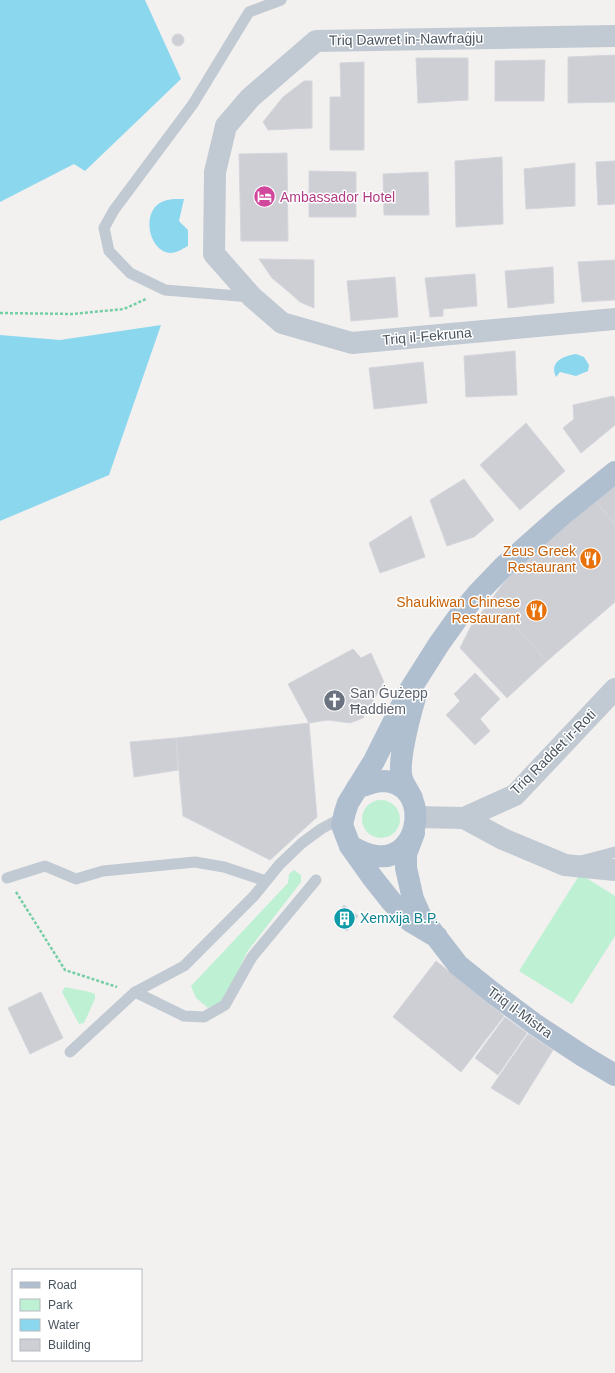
<svg xmlns="http://www.w3.org/2000/svg" width="615" height="1373" viewBox="0 0 615 1373" font-family="Helvetica,sans-serif">
<style>
.green{fill:#bef0d3}
.water{fill:#8bd8ee}
.building{fill:#cdcfd5;stroke:#d4d6dc}
.lines{fill:none;stroke-linecap:round;stroke-linejoin:round}
.path{stroke:#75cfa5;stroke-width:2.5;stroke-dasharray:3 2;stroke-linecap:butt}
.service{stroke:#c1cad2;stroke-width:11}
.minor{stroke:#c1cad2;stroke-width:22}
.primary{stroke:#afbfcf;stroke-width:22}
.labels{text-anchor:middle;dominant-baseline:central;stroke-width:3;stroke-linejoin:round;paint-order:stroke}
.street-label{font-size:14px;fill:#48535e;stroke:#fff}
.hotel-label{font-size:14px;fill:#b23c85;stroke:#fff;text-anchor:start}
.food-label{font-size:14px;fill:#c56008;stroke:#fff;text-anchor:end}
.worship-label{font-size:14px;fill:#5b616d;stroke:#fff;text-anchor:start}
.culture-label{font-size:14px;fill:#0d838f;stroke:#fff;text-anchor:start}
</style>
<rect width="100%" height="100%" fill="#f3f0f0"/>
<path class="green" d="M362 819a19 19 0 1 1 38 0a19 19 0 1 1-38 0Z
M294 870 301 875V882L247 952 224 1001 208 1008 196 998 191 986 288 883 289 874Z
M580 874 615 896V936L572 1004 519 971Z
M65 987 90 992 95 994V999L84 1023 79 1024 62 992Z"/>
<path class="water" d="M0 0H145L181 79 85 171 74 164 0 202Z
M173 199H184L179 221 188 230V246C182 249 177 253 170 253 150 251 143 219 156 206 161 201 167 200 173 199Z
M161 325 109 475 0 521V335L60 340Z
M576 354 584 357 589 365 588 371 576 376 560 372 556 377C549 362 563 356 576 354Z"/>
<path class="building" d="M172 40a6 6 0 1 1 12 0a6 6 0 1 1-12 0Z
M615 55V102L568 103V57Z
M416 58H468V100L418 103Z
M545 60 544 101H495V61Z
M364 62V150H330V97H341L340 63Z
M304 81H312V128L268 130 263 122 283 97Z
M287 153 288 241H241L239 154Z
M502 157 503 224 456 227 455 161Z
M615 161V204L598 205 596 162Z
M575 163V206L526 209 524 169Z
M309 171 356 172V217H309Z
M428 172 429 215H384L383 174Z
M259 259 314 260V308L300 302 290 293 272 278Z
M615 260V300L582 302 578 262Z
M553 267 554 303 508 308 505 271Z
M475 274 477 306 443 309V316L430 317 425 278Z
M395 277 398 317 351 321 347 281Z
M515 351 517 395 466 397 464 356Z
M423 362 427 403 374 409 369 368Z
M613 396 615 399V425L581 453 563 428 574 419 573 405Z
M526 423 565 471 520 510 480 465Z
M464 479 494 520 474 537 447 546 430 500Z
M615 486V524L595 501Z
M595 501 615 524V602L547 661 491 600 518 563 536 553 549 536Z
M411 516 425 557 380 573 369 543Z
M491 600 547 661 507 698 460 648 471 626Z
M353 649 361 658 371 653 384 682 363 718 350 723 328 720 309 723 288 684Z
M475 673 500 699 480 719 490 731 475 745 446 715 460 701 454 694Z
M309 723 317 817 270 860 183 816 176 738Z
M176 738 178 770 134 777 130 742Z
M344 905 358 916 347 931 333 920Z
M436 961 504 1016 461 1072 393 1017Z
M41 992 63 1038 30 1054 8 1008Z
M505 1017 527 1033 498 1075 475 1058Z
M528 1034 553 1050 519 1105 491 1088Z"/>
<g class="lines">
<path class="path" d="M0 313 73 314 124 309 146 299
M16 892 65 970 117 987"/>
<path class="service" d="M251 297 165 290 130 273 109 251 104 228 114 210 193 104 249 12 281 0
M581 861 615 852
M7 878 45 866 76 879 103 871 195 862 224 867 266 881
M135 992 184 1016 204 1017 225 1005 252 957 316 880
M70 1052 135 992 184 966 254 896 279 865 302 843 321 829 343 817"/>
<path class="minor" d="M615 36 316 41 250 98 226 126 215 172 214 254 252 297 282 323 352 343 615 319
M416 817 464 818 515 795 615 689
M464 818 503 839 565 865 615 870"/>
<path class="primary" d="M412 798C409 792 404 785 402 779 397 762 410 715 415 698
M414 833 406 854V868L413 899 421 917 458 965 493 993 536 1025 583 1056 615 1075
M350 846C358 850 366 855 376 856 423 862 431 783 384 781 374 781 365 785 357 788
M437 937 410 921 391 901 372 877 350 846 342 825 345 812 348 803 374 761 408 693 439 644 459 616 478 593 503 567 563 514 615 472"/>
</g>
<defs>
<symbol id="hotel-disc" viewBox="-11 -11 22 22"><circle r="9.5" fill="#d1479c" stroke="#fff"/><path d="M-6-4.5h1.5V1H6V5H4.5V3h-9V5H-6ZM-4 0a1.8 1.8 0 1 1 3.6 0ZM.5 0V-2.5h3Q6-2.5 6 0Z" fill="#fff"/></symbol>
<symbol id="restaurant-disc" viewBox="-11 -11 22 22"><circle r="9.5" fill="#e8710a" stroke="#fff"/><path d="M-5-6h1v4h1v-4h1v4h1v-4h1v5L-1.5 .5V6h-2V.5L-5-1ZM5-6V6H3V1.5H1.5Q1.5-4 5-6Z" fill="#fff"/></symbol>
<symbol id="church-disc" viewBox="-11 -11 22 22"><circle r="9.5" fill="#6b7280" stroke="#fff"/><path d="M-1.2-6h2.4v3.5h3.3v2.4h-3.3V6h-2.4V-.1h-3.3v-2.4h3.3Z" fill="#fff"/></symbol>
<symbol id="building-disc" viewBox="-11 -11 22 22"><circle r="9.5" fill="#0f9aa8" stroke="#fff"/><path d="M-4-6H4V6H1V3H-1V6H-4ZM-2.5-4.3h1.7v1.8h-1.7ZM.8-4.3h1.7v1.8H.8ZM-2.5-1h1.7V.8h-1.7ZM.8-1h1.7V.8H.8Z" fill="#fff"/></symbol>
</defs>
<g fill-rule="evenodd">
<use href="#hotel-disc" x="252" y="184" width="25" height="25"/>
<use href="#restaurant-disc" x="578" y="546" width="25" height="25"/>
<use href="#restaurant-disc" x="524" y="598" width="25" height="25"/>
<use href="#church-disc" x="322" y="688" width="25" height="25"/>
<use href="#building-disc" x="332" y="906" width="25" height="25"/>
</g>
<g class="labels">
<g class="street-label">
<text transform="translate(406 39) rotate(-1)">Triq Dawret in-Nawfraġju</text>
<text transform="translate(427 336) rotate(-5)">Triq il-Fekruna</text>
<text transform="translate(553 752) rotate(-45)">Triq Raddet ir-Roti</text>
<text transform="translate(520 1012) rotate(36)">Triq il-Mistra</text>
</g>
<g class="hotel-label">
<text x="280" y="197">Ambassador Hotel</text>
</g>
<g class="food-label">
<text x="576" y="551">Zeus Greek<tspan x="576" dy="16">Restaurant</tspan></text>
<text x="520" y="602">Shaukiwan Chinese<tspan x="520" dy="16">Restaurant</tspan></text>
</g>
<g class="worship-label">
<text x="350" y="693">San Ġużepp<tspan x="350" dy="16">Ħaddiem</tspan></text>
</g>
<g class="culture-label">
<text x="360" y="918">Xemxija B.P.</text>
</g>
</g>
<rect x="12" y="1269" width="130" height="92" fill="#ffffff" stroke="#b6babf"/>
<rect x="20" y="1282" width="20" height="6" fill="#afbfcf" stroke="#b6babf"/>
<text x="48" y="1289" font-size="12" fill="#48535e">Road</text>
<rect x="20" y="1299" width="20" height="12" fill="#bef0d3" stroke="#b6babf"/>
<text x="48" y="1309" font-size="12" fill="#48535e">Park</text>
<rect x="20" y="1319" width="20" height="12" fill="#8bd8ee" stroke="#b6babf"/>
<text x="48" y="1329" font-size="12" fill="#48535e">Water</text>
<rect x="20" y="1339" width="20" height="12" fill="#cdcfd5" stroke="#b6babf"/>
<text x="48" y="1349" font-size="12" fill="#48535e">Building</text>
</svg>
